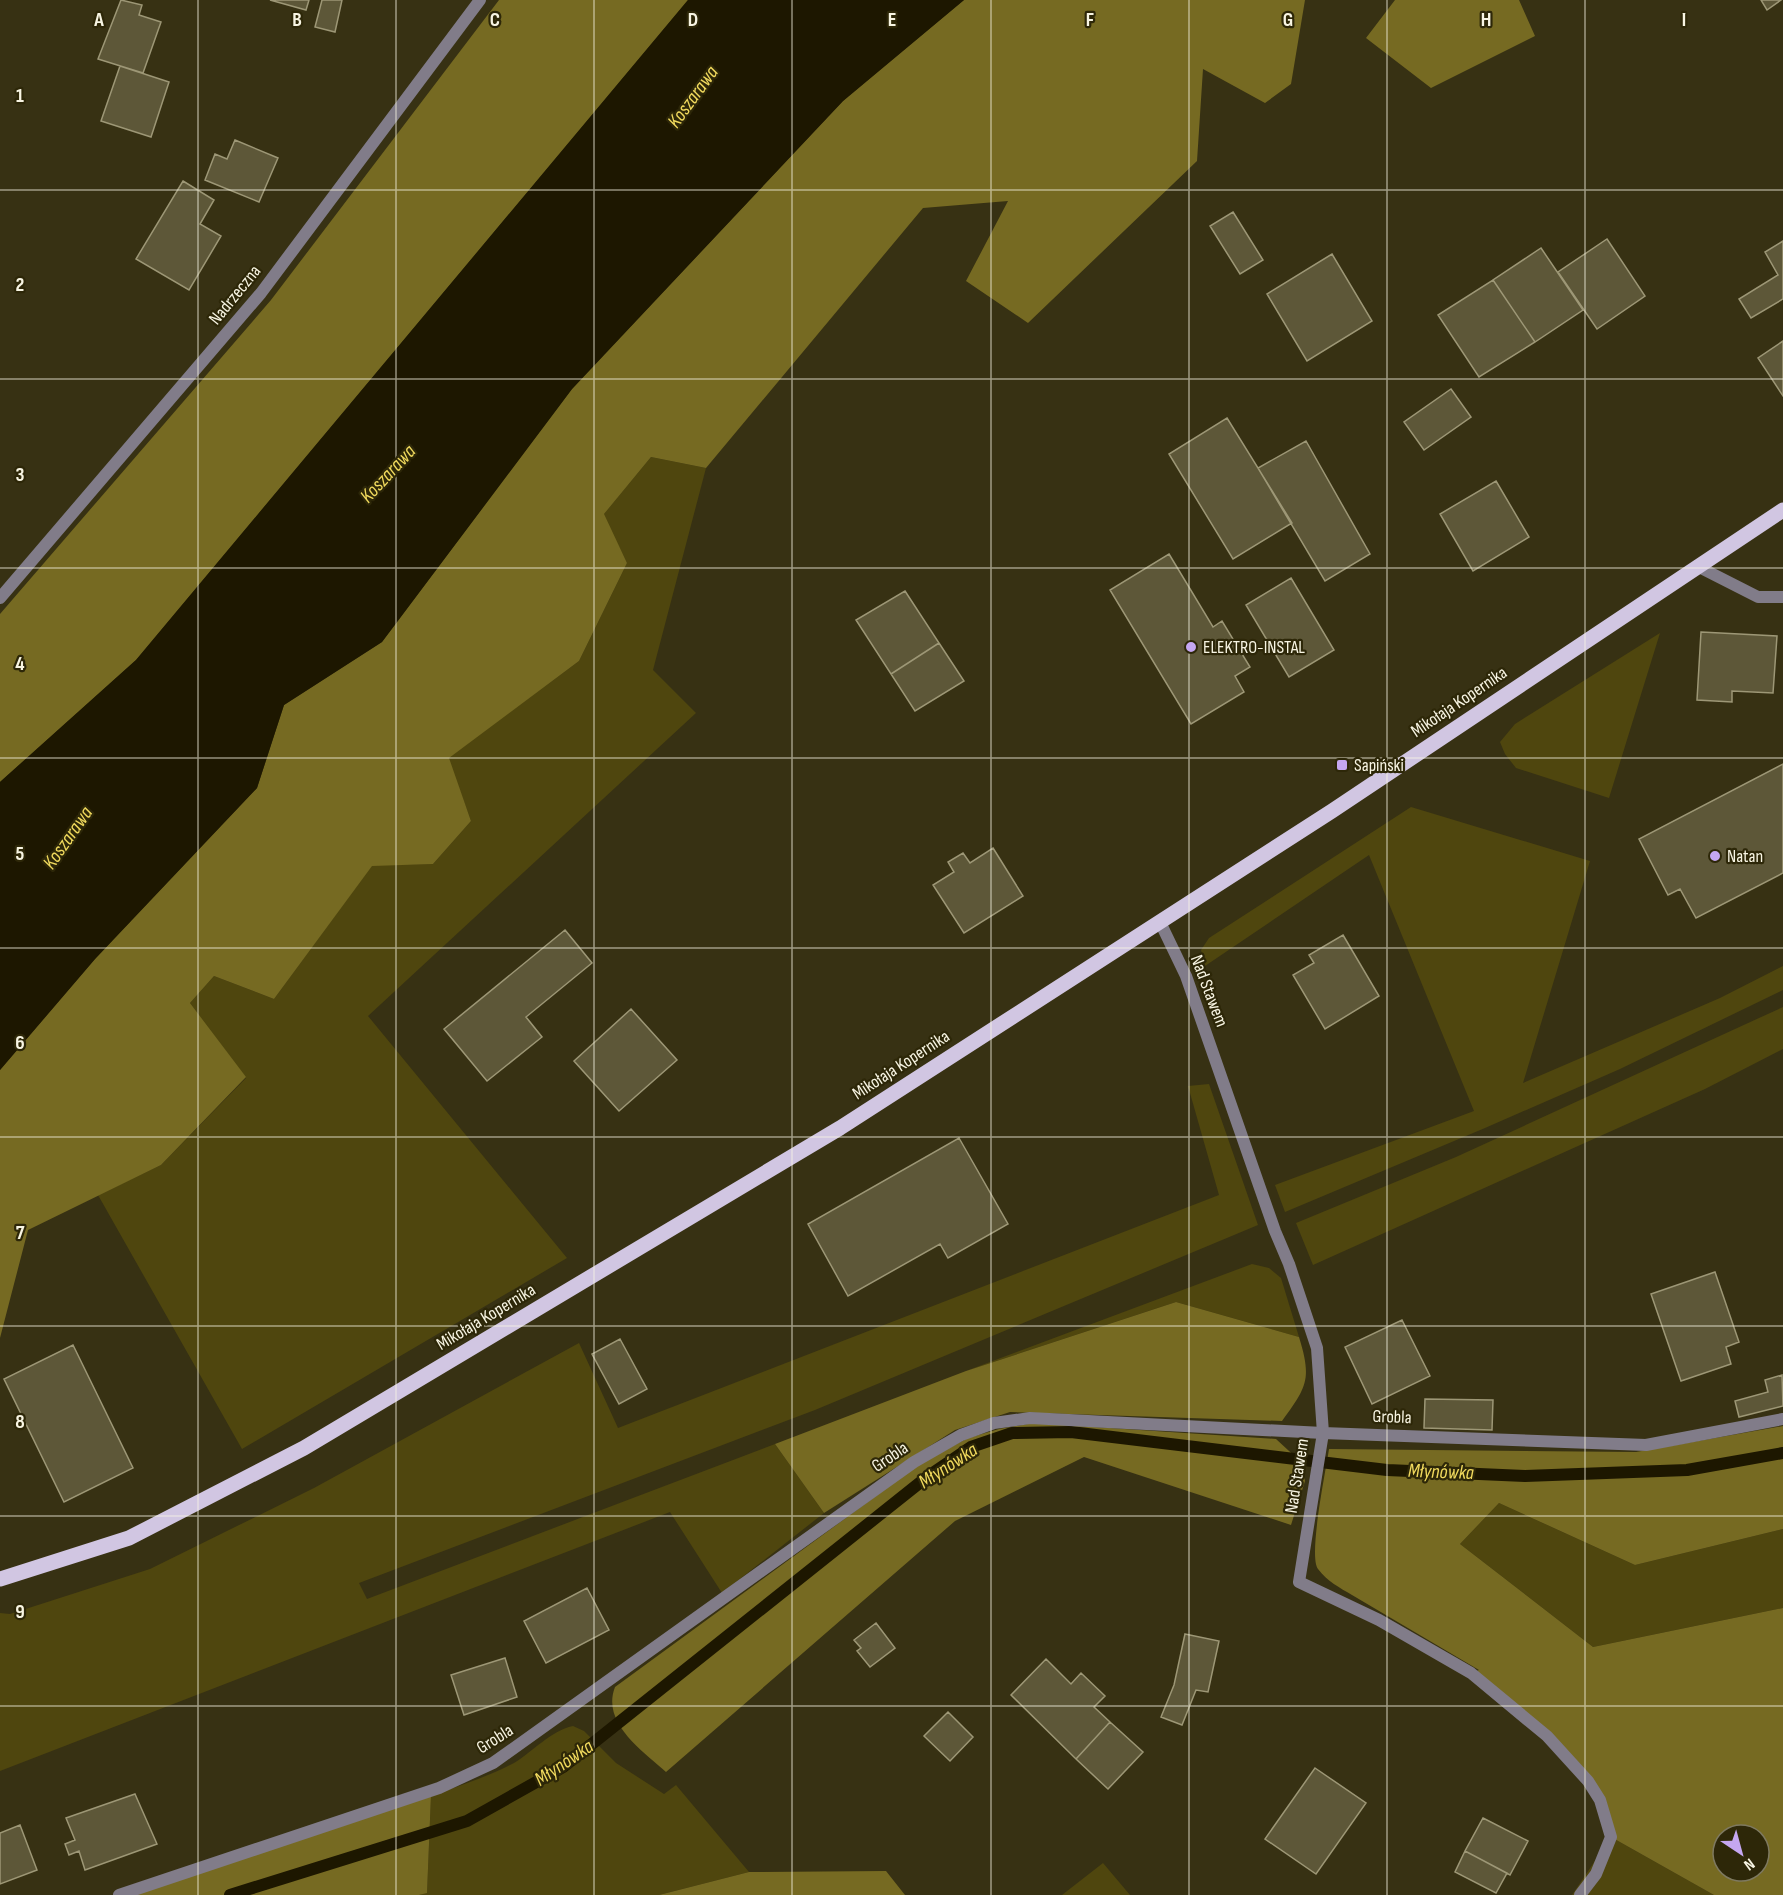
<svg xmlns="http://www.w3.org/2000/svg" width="1783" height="1895" viewBox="0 0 1783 1895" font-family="'Sofia Sans Condensed',sans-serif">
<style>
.green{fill:#4f460e}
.forest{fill:#766a22;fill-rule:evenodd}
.water{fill:#1d1700}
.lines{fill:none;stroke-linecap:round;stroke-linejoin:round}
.stream{stroke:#1d1700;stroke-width:12}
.building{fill:#5d5738;stroke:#9d9776;stroke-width:1.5}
.service{stroke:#817c89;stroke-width:12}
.minor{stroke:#817c89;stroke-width:12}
.primary{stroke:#d1c6e2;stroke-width:15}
.grid{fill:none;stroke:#f8f5e3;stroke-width:1.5;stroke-opacity:0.55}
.poi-dot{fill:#c5a7f1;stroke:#2d2708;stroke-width:2}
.labels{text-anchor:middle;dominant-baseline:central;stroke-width:4.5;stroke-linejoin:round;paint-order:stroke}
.street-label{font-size:18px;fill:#f8f5e3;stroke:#2d2708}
.poi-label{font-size:18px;fill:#f8f5e3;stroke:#2d2708;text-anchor:start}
.water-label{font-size:20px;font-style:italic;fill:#f0d95d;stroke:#2d2708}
.grid-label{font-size:20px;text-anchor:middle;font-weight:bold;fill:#f8f5e3;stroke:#2d2708;stroke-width:4.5;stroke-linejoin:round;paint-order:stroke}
</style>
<rect width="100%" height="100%" fill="#373113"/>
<path class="green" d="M651 457 706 468 653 670 696 713 368 1016 567 1258 242 1449 98 1195 161 1165 246 1078 190 1003 214 976 274 999 372 865 433 864 471 821 448 758 579 661 627 563 603 515Z
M1660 633 1609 798 1516 768 1505 754 1500 742 1515 724Z
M1411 807 1590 861 1523 1083 1720 998 1783 966V990L1620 1069 1485 1128 1285 1212 1275 1185 1474 1111 1369 855 1205 966 1201 950 1209 938Z
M1783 1007V1049L1705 1089 1313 1265 1296 1223 1456 1157Z
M1209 1084 1258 1225 815 1410 359 1583 367 1599 775 1444 824 1513 722 1593 670 1512 0 1771V1613L10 1614 150 1569 314 1488 579 1343 618 1428 1219 1195 1188 1086Z
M1252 1264 1269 1268 1281 1278 1299 1337 1176 1302 966 1371Z
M1499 1503 1635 1565 1783 1529V1608L1593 1647 1460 1544Z
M573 1726 584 1731 616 1763 664 1794 676 1785 749 1872 659 1895H419L427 1892 431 1795C460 1786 487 1777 514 1763 534 1751 550 1731 573 1726Z
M1611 1837 1714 1895H1572Z
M1103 1863 1130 1895H1062Z"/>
<path class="forest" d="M499 0H688L136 660 0 782V614L271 300Z
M964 0H1305L1291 84 1265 103 1203 69 1197 161 1028 323 966 281 1008 201 923 208 706 468 651 457 604 514 627 563 579 661 449 758 471 821 433 864 372 866 274 999 214 976 190 1003 246 1077 161 1165 28 1230 0 1338V1070L95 959 257 788 284 705 382 642 572 389 843 101Z
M1395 0H1519L1535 36 1431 88 1366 38Z
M1176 1302 1299 1337C1312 1379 1307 1387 1282 1421L1010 1412 955 1430 824 1513 775 1444 966 1371Z
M1034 1423 1276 1439 1301 1462 1305 1481 1291 1525 1084 1457 955 1521 666 1772C643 1751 601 1723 615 1687L921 1463 968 1438 999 1429Z
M1783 1426V1529L1635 1565 1499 1503 1460 1544 1593 1647 1783 1608V1895H1714L1611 1837 1588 1781 1471 1673 1479 1670 1352 1595C1340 1588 1327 1581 1318 1569 1308 1556 1326 1470 1329 1449L1636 1452ZM1723 1835H1759V1871H1723Z
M431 1795 427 1893 419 1895H134Z
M886 1871 905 1895H659L749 1872Z"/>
<path class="water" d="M688 0H964L843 101 572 389 382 642 284 705 257 788 95 959 0 1070V782L136 660Z"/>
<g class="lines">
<path class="stream" d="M230 1895 467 1821 563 1767 927 1477 971 1447 1012 1433 1071 1432 1387 1470 1525 1476 1687 1470 1783 1453"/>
</g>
<path class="building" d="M121 0 142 5 139 15 161 22 143 73 98 59Z
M270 0H309L306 10Z
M322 0H342L335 32 315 27Z
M1761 0H1781L1767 10Z
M120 66 169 82 151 137 101 121Z
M235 140 278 158 259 202 205 180 215 154 227 159Z
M183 181 214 200 200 224 221 236 189 290 136 259Z
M1233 212 1263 260 1240 274 1210 226Z
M1607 239 1645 296 1597 329 1558 272Z
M1783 241V299L1751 318 1739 299 1778 275 1765 252Z
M1541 248 1583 310 1535 342 1493 280Z
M1332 254 1372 321 1307 361 1267 294Z
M1493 280 1535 342 1479 377 1438 315Z
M1783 341V396L1758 358Z
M1451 389 1471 417 1424 450 1404 422Z
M1227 418 1292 523 1233 559 1169 454Z
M1306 441 1370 554 1325 581 1258 468Z
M1496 481 1529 537 1473 571 1440 514Z
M1169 554 1213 627 1222 621 1250 667 1235 676 1244 692 1191 724 1110 590Z
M1291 578 1334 650 1289 677 1246 605Z
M905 591 939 643 891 674 856 620Z
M1701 632 1777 636 1773 693 1732 691V702L1697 700Z
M939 643 964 681 915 711 891 674Z
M1783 764V873L1696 918 1680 889 1668 895 1639 839Z
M993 848 1023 896 964 933 933 885 954 872 948 862 963 853 970 863Z
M565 930 592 963 526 1017 542 1037 487 1081 444 1029Z
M1343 935 1379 996 1325 1029 1293 975 1314 963 1309 955Z
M631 1009 677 1060 619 1111 574 1061Z
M959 1138 1008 1224 948 1258 940 1244 848 1296 808 1224Z
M1715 1272 1739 1342 1726 1347 1731 1364 1681 1381 1651 1294Z
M1402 1320 1430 1376 1372 1404 1345 1347Z
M620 1339 647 1389 619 1404 592 1354Z
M73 1345 133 1468 64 1502 4 1379Z
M1782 1375 1783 1406 1739 1417 1735 1401 1768 1392 1765 1380Z
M1425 1399 1493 1400 1492 1430 1424 1428Z
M587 1588 609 1630 546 1663 524 1621Z
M876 1623 895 1648 870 1667 857 1651 861 1648 854 1640Z
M1185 1634 1219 1641 1208 1692 1196 1690 1182 1725 1161 1717 1174 1685Z
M505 1658 517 1697 464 1715 451 1675Z
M1046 1659 1071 1684 1081 1673 1105 1696 1094 1707 1110 1722 1076 1759 1011 1695Z
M948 1712 973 1737 950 1761 924 1736Z
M1110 1722 1143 1752 1108 1789 1076 1759Z
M1315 1768 1366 1803 1316 1874 1265 1839Z
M135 1794 157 1844 85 1870 79 1851 69 1855 65 1844 75 1840 66 1818Z
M1483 1818 1528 1841 1510 1875 1465 1851Z
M20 1825 37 1870 0 1884V1833Z
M1465 1851 1507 1873 1496 1893 1455 1872Z"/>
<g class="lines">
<path class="service" d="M119 1895 439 1788 493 1763 914 1462 961 1435 994 1423 1030 1418 1323 1433"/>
<path class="minor" d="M1697 566 1758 597H1783
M0 598 261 293 480 0
M1160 922 1186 976 1275 1231 1289 1264 1317 1348 1323 1433 1299 1582 1379 1620 1471 1673 1547 1736 1588 1781 1600 1800 1611 1837 1596 1874 1580 1895
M1323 1433 1646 1445 1783 1419"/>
<path class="primary" d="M0 1579 129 1538 304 1448 840 1128 1332 811 1783 510"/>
</g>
<path class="grid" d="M198 0V1895M396 0V1895M594 0V1895M792 0V1895M991 0V1895M1189 0V1895M1387 0V1895M1585 0V1895M0 190H1783M0 379H1783M0 568H1783M0 758H1783M0 948H1783M0 1137H1783M0 1326H1783M0 1516H1783M0 1706H1783"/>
<g class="poi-dot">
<circle cx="1191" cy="647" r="6"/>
<rect x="1336" y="759" width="12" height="12" rx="3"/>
<circle cx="1715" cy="856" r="6"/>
</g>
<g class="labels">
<g class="street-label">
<text transform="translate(235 295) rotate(-51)">Nadrzeczna</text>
<text transform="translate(1459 702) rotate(-34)">Mikołaja Kopernika</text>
<text transform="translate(1209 991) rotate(69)">Nad Stawem</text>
<text transform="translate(901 1065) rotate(-33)">Mikołaja Kopernika</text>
<text transform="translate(486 1317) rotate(-31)">Mikołaja Kopernika</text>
<text transform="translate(1392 1417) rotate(2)">Grobla</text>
<text transform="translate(890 1457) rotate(-34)">Grobla</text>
<text transform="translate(1297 1476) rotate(-81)">Nad Stawem</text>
<text transform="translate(495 1739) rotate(-32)">Grobla</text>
</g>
<g class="poi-label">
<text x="1203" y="647">ELEKTRO-INSTAL</text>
<text x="1354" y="765">Sapiński</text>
<text x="1727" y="856">Natan</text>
</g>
<g class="water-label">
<text transform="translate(693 97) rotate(-54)">Koszarawa</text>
<text transform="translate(388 474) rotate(-47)">Koszarawa</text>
<text transform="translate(68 838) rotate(-55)">Koszarawa</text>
<text transform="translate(948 1466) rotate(-33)">Młynówka</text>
<text transform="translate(1441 1472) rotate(2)">Młynówka</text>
<text transform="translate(564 1763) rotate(-34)">Młynówka</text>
</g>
</g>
<g class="grid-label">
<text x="99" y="26">A</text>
<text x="297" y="26">B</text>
<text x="495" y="26">C</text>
<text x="693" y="26">D</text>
<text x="892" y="26">E</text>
<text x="1090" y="26">F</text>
<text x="1288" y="26">G</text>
<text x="1486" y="26">H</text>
<text x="1684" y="26">I</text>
<text x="20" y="102">1</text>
<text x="20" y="291">2</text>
<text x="20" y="481">3</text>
<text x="20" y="670">4</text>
<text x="20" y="860">5</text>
<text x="20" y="1049">6</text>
<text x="20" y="1239">7</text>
<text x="20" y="1428">8</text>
<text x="20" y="1618">9</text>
</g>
<g transform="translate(1741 1853) rotate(144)"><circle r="28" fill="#2d2708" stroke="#7e7960" stroke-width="1.5"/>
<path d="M0-4.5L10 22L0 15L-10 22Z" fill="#c5a7f1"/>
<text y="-9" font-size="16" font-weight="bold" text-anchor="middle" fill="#f8f5e3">N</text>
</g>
</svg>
